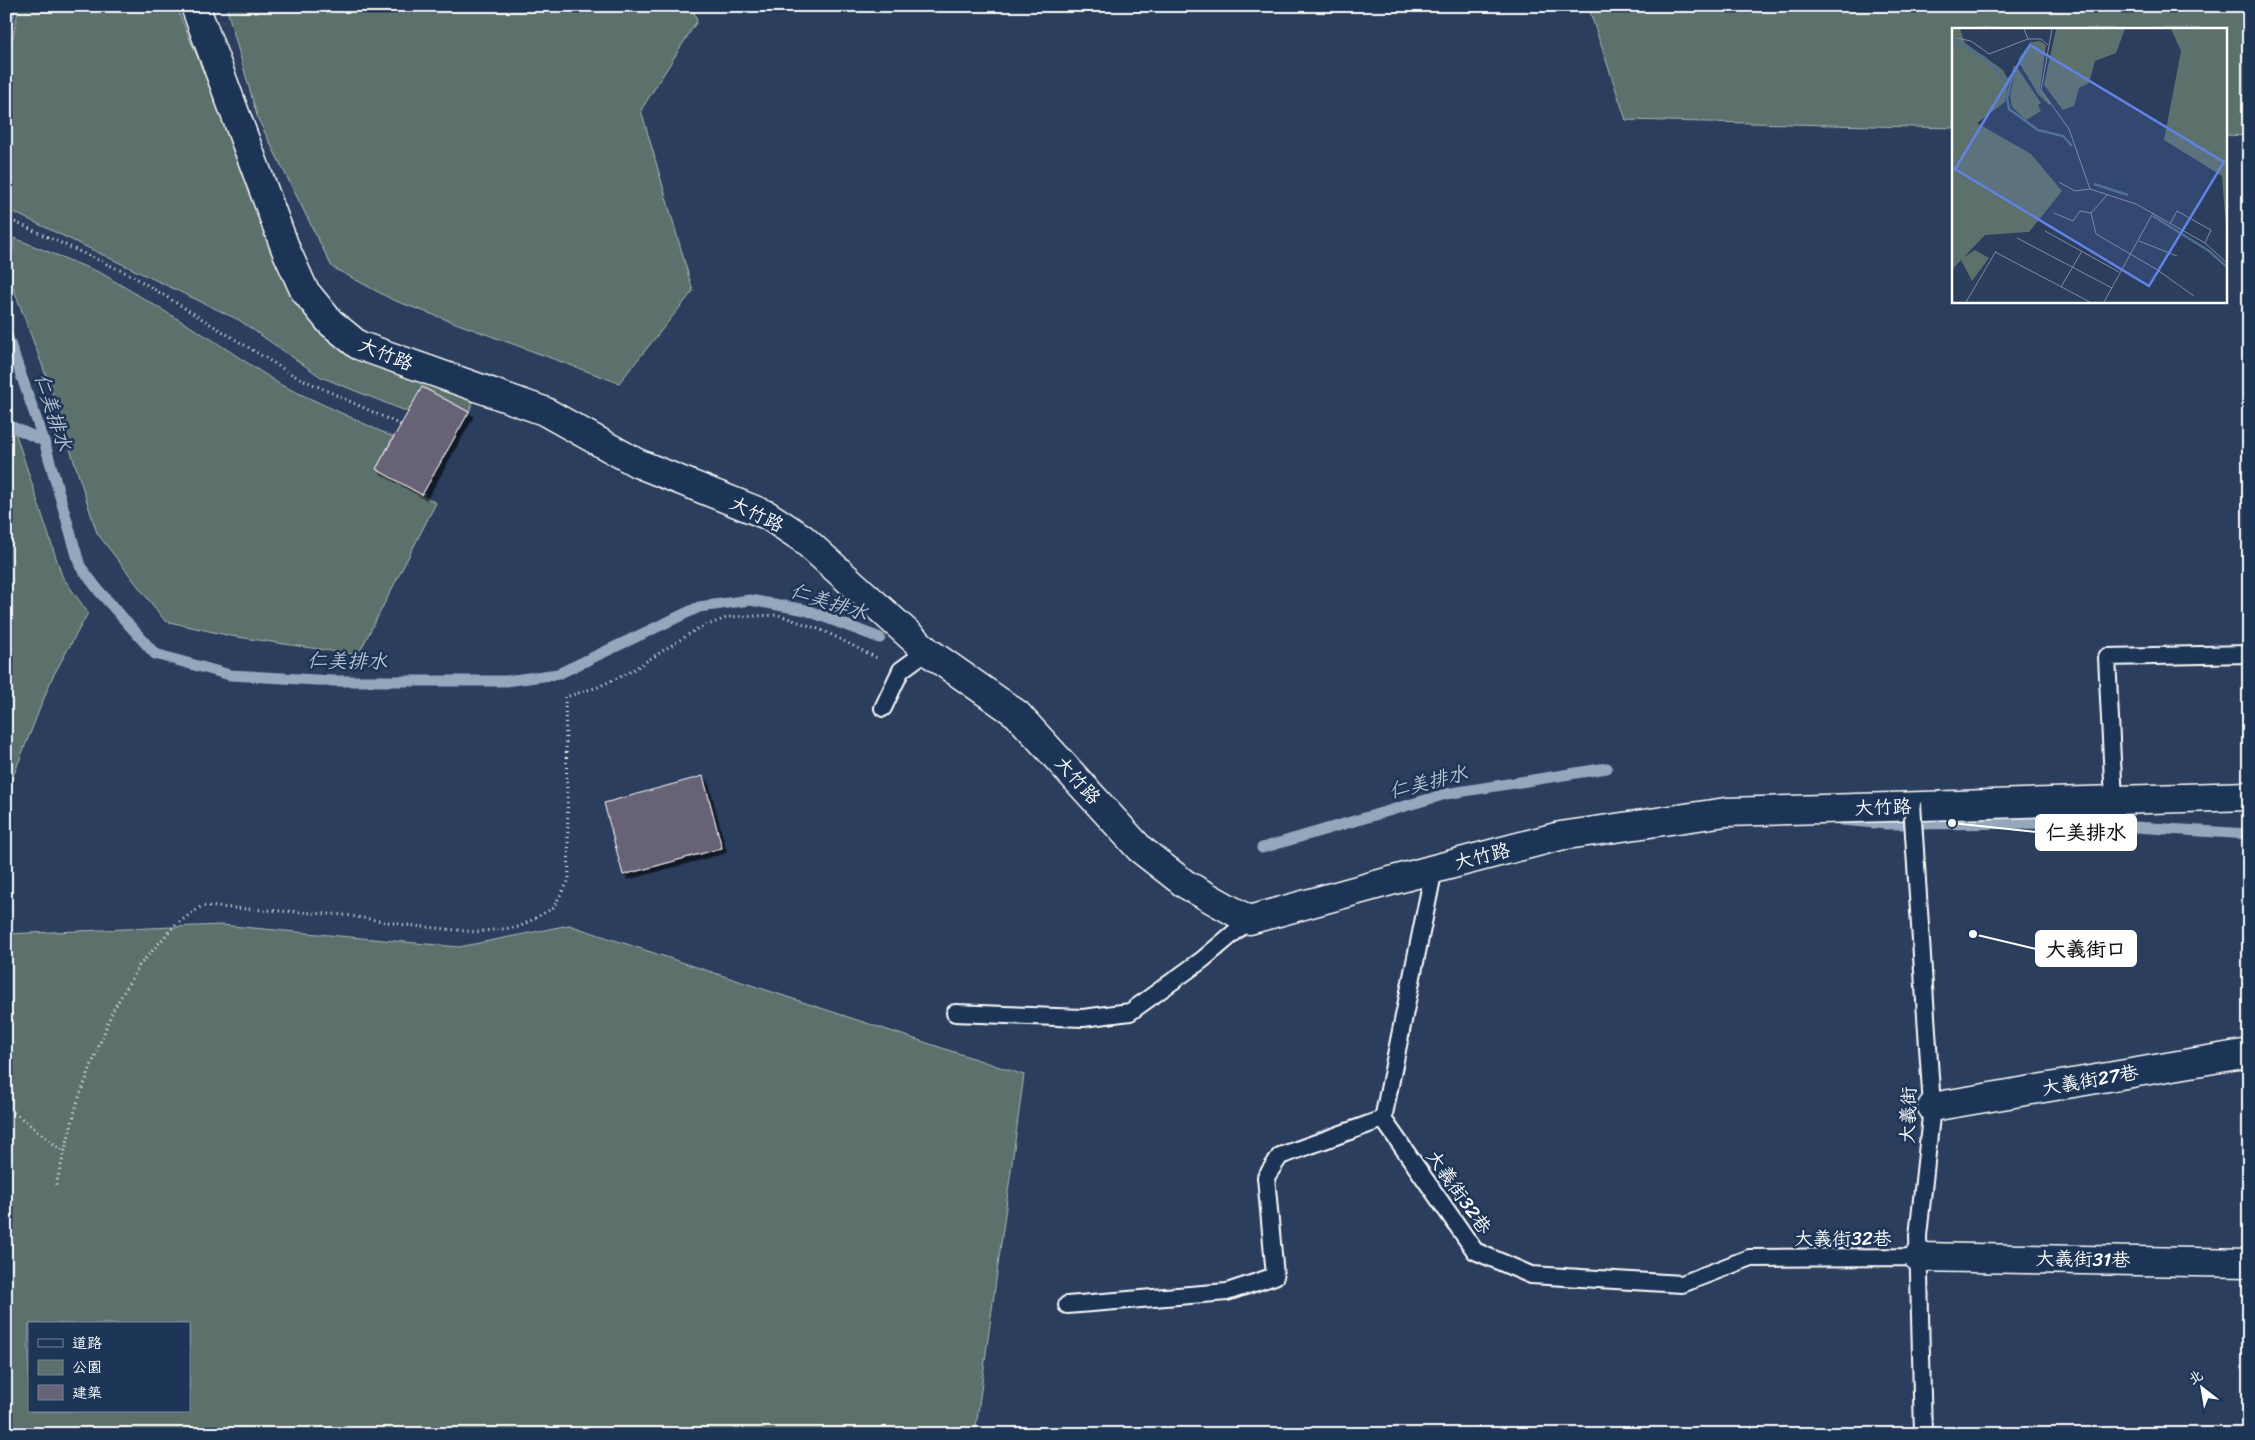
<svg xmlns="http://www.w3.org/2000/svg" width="2255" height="1440" viewBox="0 0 2255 1440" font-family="Sriracha,'LXGW WenKai TC',sans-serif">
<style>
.green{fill:#5c706c;stroke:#aeb8b6;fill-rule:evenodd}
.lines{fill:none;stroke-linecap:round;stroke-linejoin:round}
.stream{stroke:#95a7bc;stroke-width:11}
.building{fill:#686276;stroke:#fff;filter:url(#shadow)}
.service-casing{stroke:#fff;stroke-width:20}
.minor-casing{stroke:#fff;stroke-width:31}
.path{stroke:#fff;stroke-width:3;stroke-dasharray:1 4;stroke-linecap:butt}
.service{stroke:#1d3557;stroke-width:16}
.minor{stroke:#1d3557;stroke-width:28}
.service-bridge-casing{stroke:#fff;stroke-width:20;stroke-linecap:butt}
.service-bridge{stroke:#1d3557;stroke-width:16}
.labels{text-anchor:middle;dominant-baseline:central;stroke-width:5;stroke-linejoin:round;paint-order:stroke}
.street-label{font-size:19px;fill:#fff;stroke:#1d3557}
.water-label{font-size:20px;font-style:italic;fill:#b9c5d2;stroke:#1d3557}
.inset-river{fill:none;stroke:#4f6d8f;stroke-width:2.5}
.inset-road{fill:none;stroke:#808b9e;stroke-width:1}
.view{fill:#6183e4;fill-opacity:0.15;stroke:#6183e4;stroke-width:2.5}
.inset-edge{fill:none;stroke:#fff;stroke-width:2.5}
.leader{fill:none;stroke:#fff;stroke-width:2}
.callout-dot{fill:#fff;stroke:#1d3557;stroke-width:2}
.callout{fill:#fff;stroke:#fff;stroke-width:2}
.callout-label{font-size:20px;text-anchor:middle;font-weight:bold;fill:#111}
</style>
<defs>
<filter id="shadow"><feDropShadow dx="4.5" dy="4.5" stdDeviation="0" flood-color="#0009"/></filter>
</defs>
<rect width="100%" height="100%" fill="#2c3e5d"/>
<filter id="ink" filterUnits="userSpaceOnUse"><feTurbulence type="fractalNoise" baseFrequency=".02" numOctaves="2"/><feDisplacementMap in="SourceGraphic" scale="10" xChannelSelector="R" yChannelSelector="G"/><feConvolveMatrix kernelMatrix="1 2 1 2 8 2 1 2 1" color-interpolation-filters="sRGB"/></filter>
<g filter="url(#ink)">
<path class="green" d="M19 6H176L297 295 320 324 481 379 469 412 423 387 408 412 321 377 239 320 11 211V187L6 184V71Z
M226 6H692L697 21 641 110 693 291 619 383 393 300 332 267 258 119Z
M1588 6H2249V136L2226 135V29H1954V128L1626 120Z
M14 238 101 273 211 339 281 385 393 437 376 469 436 503 358 655 231 636 165 621 97 533 50 386 6 268V251H13Z
M6 404 62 576 88 613 52 678 6 794Z
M221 925 459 947 569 925 1024 1075 975 1434H6V934ZM29 1324H189V1411H29Z"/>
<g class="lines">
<path class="stream" d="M6 29 11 6
M6 332 44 441 80 566 99 591 155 654 230 675 333 681H506L558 674 699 607 750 600 806 610 880 638
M6 424 44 441
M1841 820 1887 824 2070 823 2249 834
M1262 848 1446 794 1607 768"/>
</g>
<path class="building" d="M422 387 469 412 422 495 376 469Z
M703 776 722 848 623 875 604 803Z"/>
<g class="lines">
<defs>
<path id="service" d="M883 708 901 670 927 651
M2114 801 2107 657 2249 654
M1914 835 1932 1107 1918 1236 1923 1434
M1434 869 1383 1119 1475 1251 1531 1275 1682 1284 1749 1258 1918 1257
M955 1013 1083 1018 1130 1012 1202 960 1249 920
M1067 1305 1227 1292 1275 1276 1266 1177 1280 1156 1383 1119"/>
<path id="minor" d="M195 6 286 250 304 290 330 322 358 345 544 411 637 463 767 515 802 538 927 651 1017 714 1140 849 1185 884 1249 920 1434 869 1560 836 1726 812 2249 796
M1932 1107 2249 1053
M1918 1257 2249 1263"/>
</defs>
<use href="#service" class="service-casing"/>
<use href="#minor" class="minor-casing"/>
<path class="path" d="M6 218 131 275 293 375 401 425
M6 1106 64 1152
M56 1185 77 1103 112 1012 139 966 175 925 202 906 345 915 406 925 475 932 519 927 553 908 569 880 565 697 598 687 628 673 697 629 729 617 779 615 824 631 877 658"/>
<use href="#service" class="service"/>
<use href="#minor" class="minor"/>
<defs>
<path id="service-bridge" d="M1912 803 1914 835"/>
</defs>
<use href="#service-bridge" class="service-bridge-casing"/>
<use href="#service-bridge" class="service-bridge"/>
</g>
</g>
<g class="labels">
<g class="street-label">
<text transform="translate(386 354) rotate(22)">大竹路</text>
<text transform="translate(757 514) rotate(26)">大竹路</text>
<text transform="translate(1078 780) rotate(48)">大竹路</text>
<text transform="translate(1883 807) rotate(-2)">大竹路</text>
<text transform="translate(1482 856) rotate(-14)">大竹路</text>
<text transform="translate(2090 1080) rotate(-10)">大義街27巷</text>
<text transform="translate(1908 1115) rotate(-88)">大義街</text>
<text transform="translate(1459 1192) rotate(55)">大義街32巷</text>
<text x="1843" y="1238">大義街32巷</text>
<text transform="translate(2083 1259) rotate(1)">大義街31巷</text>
</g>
<g class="water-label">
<text transform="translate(53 412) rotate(72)">仁美排水</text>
<text transform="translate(829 602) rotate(18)">仁美排水</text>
<text transform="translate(347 661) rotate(1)">仁美排水</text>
<text transform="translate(1428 782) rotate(-14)">仁美排水</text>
</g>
</g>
<g transform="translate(1952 28)">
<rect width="275" height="275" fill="#2c3e5d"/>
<path d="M0 1H8L13 15 51 42 55 50 58 48 53 74 25 95 79 126 110 163 77 204 33 207 12 229 23 222 37 230 20 253 9 232 0 242ZM104 1H173L164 25 143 33 137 55 127 60 122 78 111 82 92 57ZM219 1H275V215L270 148 212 112 229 23ZM88 13 94 17 88 61 99 75 97 77 86 66 68 36 81 14ZM64 38 89 75 86 77 89 83 74 92 60 79 58 68Z" fill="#5c706c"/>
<path class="inset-river" d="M0 11 33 30 57 56M67 32 80 14M63 38 55 70 57 81 86 102 111 108 120 118M142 156 176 167M201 188 257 223 275 239"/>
<path class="inset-road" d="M100 1 89 62 117 101 138 161 184 176 253 215 275 235M4 10 19 13 37 26 76 11 72 1M76 11H89L96 17M107 154 123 163 138 161M156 166 139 185 144 206 204 241 242 268M102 185 121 193 128 183 139 185M218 196 225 183 259 202 253 215M93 203 167 244M65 210 160 260M187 213 225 228M43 224 138 274M109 259 130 223M14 274 44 223M152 274 201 185"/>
<path class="view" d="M78 17 272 134 197 258 3 141Z"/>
<rect width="275" height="275" class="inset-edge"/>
</g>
<path class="leader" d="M1952 823L2036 832M1973 934L2036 949"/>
<g class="callout-dot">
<circle cx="1952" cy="823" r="5"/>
<circle cx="1973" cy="934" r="5"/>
</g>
<g class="callout">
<rect x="2036" y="815" width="100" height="35" rx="5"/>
<rect x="2036" y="931" width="100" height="35" rx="5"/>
</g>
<g class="callout-label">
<text x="2086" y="839">仁美排水</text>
<text x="2086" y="956">大義街口</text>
</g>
<rect width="2255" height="1440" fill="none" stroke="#1d3557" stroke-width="25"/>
<rect x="12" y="12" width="2230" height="1415" fill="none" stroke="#fff" stroke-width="2" filter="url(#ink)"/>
<rect x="28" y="1322" width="162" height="90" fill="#1d3557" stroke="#77869a"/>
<rect x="38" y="1339" width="25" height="8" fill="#1d3557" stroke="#77869a"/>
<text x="72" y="1348" font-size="15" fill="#ffffff">道路</text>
<rect x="38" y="1360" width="25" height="15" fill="#5c706c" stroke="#77869a"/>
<text x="72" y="1372" font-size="15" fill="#ffffff">公園</text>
<rect x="38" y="1385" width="25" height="15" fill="#686276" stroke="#77869a"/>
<text x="72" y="1398" font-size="15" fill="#ffffff">建築</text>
<g transform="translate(2202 1388) rotate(329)" stroke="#1d3557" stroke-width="4" paint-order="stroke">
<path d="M0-4L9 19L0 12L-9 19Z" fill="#ffffff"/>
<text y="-8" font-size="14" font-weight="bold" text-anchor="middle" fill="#ffffff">北</text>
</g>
</svg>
